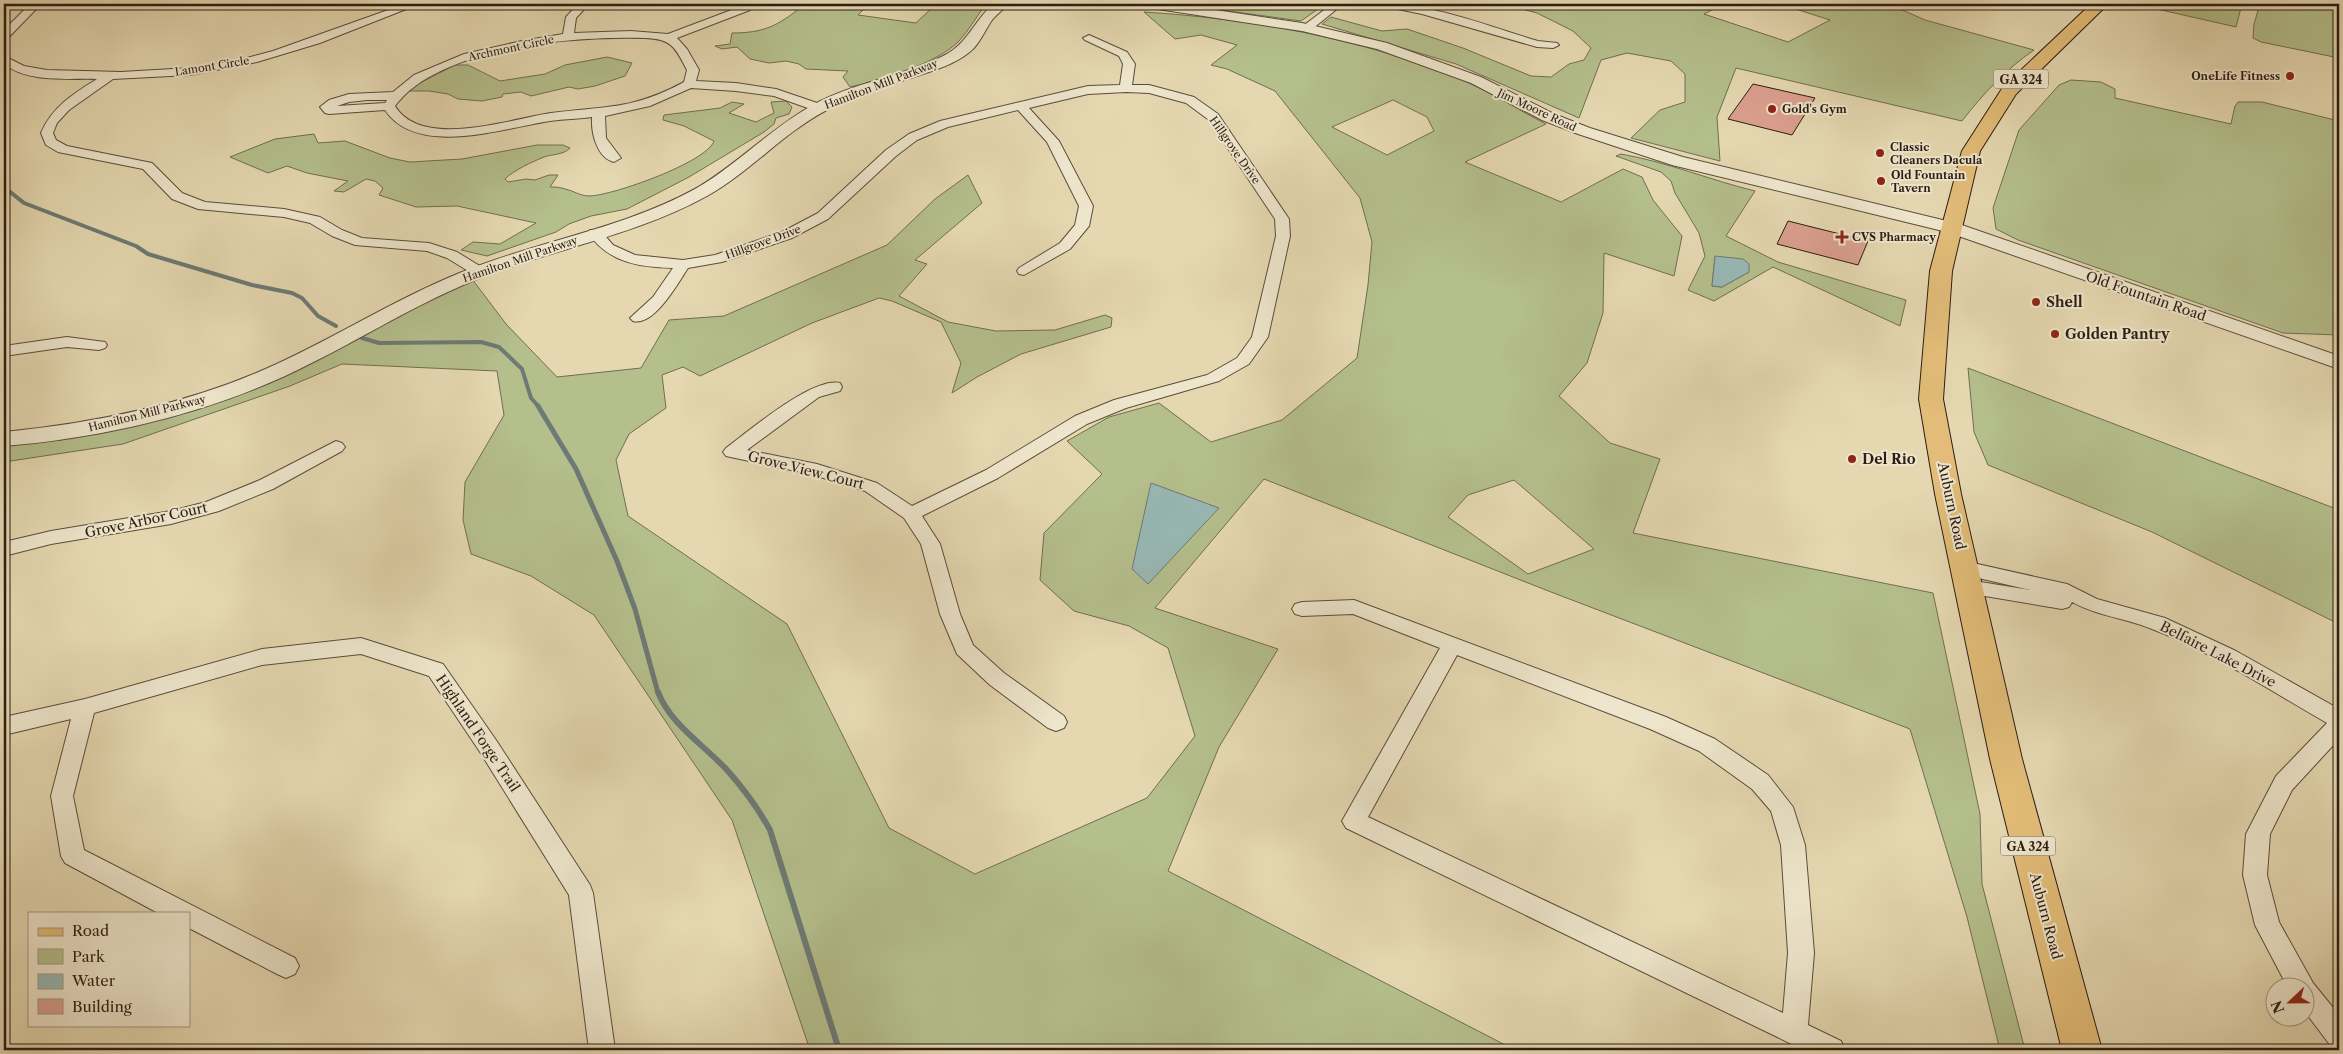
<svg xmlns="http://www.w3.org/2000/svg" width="2343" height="1054" viewBox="0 0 2343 1054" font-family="'Libre Caslon Text',serif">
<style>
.green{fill:#b4bf8c;stroke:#706e50;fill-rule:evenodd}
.water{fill:#98b8b5;stroke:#6d7a75}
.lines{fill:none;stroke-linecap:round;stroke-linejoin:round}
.stream-far2{stroke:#6d7a75;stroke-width:4}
.stream-far1{stroke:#6d7a75;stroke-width:5}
.stream{stroke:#6d7a75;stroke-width:6}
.building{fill:#dba08f;stroke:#2d1d14}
.minor-casing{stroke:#5b4c3b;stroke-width:2}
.tertiary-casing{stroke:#5b4c3b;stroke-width:2}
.primary-casing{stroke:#2d1d14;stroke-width:2}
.minor{fill:#eee6cc;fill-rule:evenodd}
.tertiary{fill:#eee6cc;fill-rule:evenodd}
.primary{fill:#e2bc78;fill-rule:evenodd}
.poi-dot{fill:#8f2418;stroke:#eee6cc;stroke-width:2}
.labels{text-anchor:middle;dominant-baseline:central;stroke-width:4;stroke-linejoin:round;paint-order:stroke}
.far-street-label{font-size:11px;fill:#2d1d14;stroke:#eee6cc}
.far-poi-label{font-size:11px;font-weight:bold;fill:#2d1d14;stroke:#eee6cc;text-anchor:start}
.shield{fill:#eee6cc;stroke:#67594b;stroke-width:1}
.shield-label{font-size:12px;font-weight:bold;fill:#2d1d14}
.street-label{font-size:14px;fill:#2d1d14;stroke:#eee6cc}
.poi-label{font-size:14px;font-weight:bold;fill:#2d1d14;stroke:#eee6cc;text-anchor:start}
</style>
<rect width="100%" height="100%" fill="#e5d8b1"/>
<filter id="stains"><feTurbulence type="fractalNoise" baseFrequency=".004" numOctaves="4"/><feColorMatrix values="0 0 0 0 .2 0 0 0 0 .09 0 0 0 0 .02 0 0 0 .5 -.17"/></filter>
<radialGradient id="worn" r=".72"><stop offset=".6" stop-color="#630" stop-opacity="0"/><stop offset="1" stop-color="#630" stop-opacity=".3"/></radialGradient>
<path class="green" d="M800 4H869L858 15 916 23 936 4H986C977 16 969 30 959 41 936 64 882 80 850 87L843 77 848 71 806 69 799 64 786 61 769 63 750 59 737 47 722 49 715 46 730 44 732 33C763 33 778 26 801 7Z
M1202 4H1275L1278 7 1318 9 1301 21 1199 7Z
M1503 4H1724L1704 14 1788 42 1830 20 1780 4H1889L1925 20 2034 50C2006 69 1982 95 1962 121L1736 68 1717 117 1720 161 1631 138 1660 110 1685 102V74L1671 61 1627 53 1601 60 1579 118 1456 64 1322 24 1331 17 1382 31 1407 29 1463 48 1531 76 1551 77 1569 64 1584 60 1591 48 1573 31 1537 13Z
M2135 4H2242L2236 27Z
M2260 4H2339V58L2261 42 2253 38 2254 24Z
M1144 12C1253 19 1361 38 1462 80 1491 92 1518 110 1546 124L1465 162 1561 202 1623 169 1642 177 1653 200 1682 236 1674 276 1604 253 1603 313 1587 363 1559 396 1610 443 1660 459 1633 533 1933 593 1980 814 1982 884 2025 1050H2000L1967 917 1910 729 1551 592 1264 479 1155 608 1278 649 1219 747 1168 871 1515 1050H810L732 820 594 615 531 576 471 554 463 520 465 482 504 415 497 371 342 364 290 386 123 444 4 462V446L61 440 176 413 394 318 472 279 506 324 557 377 641 368 669 320 724 316 887 245 935 199 968 175 982 203 915 260 927 264 899 296 948 322 996 331 1055 330 1105 315 1112 318 1111 327 1021 354 977 377 952 393 961 363 941 322 892 301 879 298 812 323 700 376 683 367 662 375 666 408 629 434 616 460 628 516 787 624 889 828 975 874 1147 798 1195 736 1168 648 1129 626 1074 611 1040 580 1044 533 1102 474 1067 441 1109 417 1159 403 1211 442 1282 420 1357 358 1368 285 1372 242 1360 198 1275 91 1227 69 1211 65 1237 45 1201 35 1175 39ZM1393 100 1427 117 1434 131 1387 155 1332 127ZM1514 480 1594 549 1528 574 1448 517 1468 495Z
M607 57 632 63 625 76 595 86 578 89 569 87 531 96 521 92 503 94 502 97 482 101 458 99 448 94 429 91H404L455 65H468L500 81 545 74 565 65Z
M2071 80 2101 82 2115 89V98L2231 124 2235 106 2238 102H2262L2339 121V335L2283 333 2018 240 1996 229 1993 208 2019 130 2059 85Z
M786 101 792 107 789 114 776 118 774 124 764 132 689 177 627 209 591 216 569 224 556 232 487 256 461 250 473 242 500 244 536 223 457 206 416 207 379 195 383 188 375 181 366 179 344 192 334 191 348 181 307 173 287 166 268 173 230 157 275 139 314 134 318 143 345 141 390 158 410 162 462 159 537 145H563L570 148C564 155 552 154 544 157 532 162 514 170 505 179L508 182 526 179 535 180 549 175H558L550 187C555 187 560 187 565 189 575 191 579 196 590 196 614 195 707 162 714 141L684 126 663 120 664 115 720 108 732 102 744 104 729 113 756 122 774 113 771 102Z
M1621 154C1667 162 1710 180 1755 191L1726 236 1778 262 1906 300 1900 326 1773 267 1714 301 1688 290 1705 256 1699 233 1675 193 1671 181 1661 172 1616 156ZM1715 257 1749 272 1722 287 1712 286Z
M1968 368 2339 510V624L2152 532 1988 465 1974 432Z"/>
<path class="water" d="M1715 256 1743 259 1749 264V272L1722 287 1712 286Z
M1151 483 1219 508 1148 584 1132 569Z"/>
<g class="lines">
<path class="stream-far2" d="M4 187 24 203 136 246 148 254 252 285 292 293 302 298 318 316 336 326
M362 338 379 343 481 342 499 347 522 369 531 398 539 407"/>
<path class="stream-far1" d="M538 406 576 469 617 561 635 609 658 693"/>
<path class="stream" d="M658 692C670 724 704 745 727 770 744 789 758 808 770 830L839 1050"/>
</g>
<path class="building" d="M1753 84 1815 98 1792 135 1728 119Z
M1788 221 1868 241 1858 265 1777 244Z"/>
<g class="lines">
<defs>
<path id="minor" d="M30 4H41L8 38 4 39V30Z
M405 4H419L320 43 257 62 190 75 113 79 69 110 57 123 53 133 56 140 67 146 152 163 182 193 205 202 284 209 320 217 342 230 362 238 429 243 457 252 483 268 485 271 483 274H473L447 258 427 251 355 245 332 236 310 223 284 217 198 209 172 199 143 169 58 152 46 145 41 133C52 107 74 93 97 79 68 78 28 83 4 64V56L24 66 47 70 121 72 190 68 235 61 273 51Z
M578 4H589L576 18 574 33 631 31 668 34 742 6H750V10L677 38 687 49 699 70 696 81 736 83 776 89 823 105 825 108 819 112 774 96 736 91 691 88 650 106 605 116 606 138 621 158 614 162C597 158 591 133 592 117 578 119 564 119 550 121 504 128 417 158 385 110L329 114 325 113 320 107 329 100 349 94 393 92 414 75 464 54 522 41 563 34 566 17ZM645 38C672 39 675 47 687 70L684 82C633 110 604 106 551 113 510 119 422 150 395 106 439 46 576 36 645 38ZM367 100H387L385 103 337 106 349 102Z
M1332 4H1343L1311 30H1303V26Z
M1382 4C1435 4 1487 26 1538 41L1557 43 1559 45 1553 48 1537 47 1422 14 1383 6Z
M1089 35 1127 52 1135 64 1132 85H1149L1194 97 1218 114 1289 219 1290 236 1268 337 1249 364 1219 381 1126 408 1087 424 998 478 922 516 940 544 960 614 973 645 1004 673 1064 716 1067 722 1064 728 1056 731 1048 728 990 685 957 654 940 614 921 544 904 518 865 491 814 475 726 456 723 452 726 448C749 431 812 377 840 383L842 387 840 391 819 397 747 450 817 464 877 483 912 506 986 470 1075 416 1114 400 1207 375 1237 358 1252 337 1276 236 1275 219 1209 120 1186 103 1149 93 1126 92 1088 94 1029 108 1059 141 1093 206 1089 226 1070 249 1024 275 1019 274 1017 271 1019 268 1060 243 1075 225 1079 206 1047 142 1018 110 948 127 917 140 896 156 828 219 792 238 722 262 688 268C678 283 654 327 633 321L630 318 653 297 673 268C639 267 609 263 588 233L590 230H600L613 245 635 255 683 260 715 255 782 232 818 213 886 150 909 134 940 121 1088 86 1120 85 1123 64 1119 56 1085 40 1083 38Z
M67 337 105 342 107 345 105 348 99 350 67 347 4 356V346Z
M336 441 342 443 345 447 342 451 273 489 219 511 171 524 51 544 4 556V542L51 531 171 511 206 502 260 480Z
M1964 561 2067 584 2097 599 2165 618 2236 651 2339 709V739L2292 790 2270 834 2267 875 2279 922 2313 983 2339 1015V1049L2330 1045 2306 1013V986H2287L2255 925 2243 875 2246 834 2276 776 2327 723C2271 691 2212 652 2152 629 2125 618 2097 616 2072 602L2069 607 2062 609 1961 592 1958 587 1961 582 1968 580 2030 590 1957 573 1954 568 1957 563Z
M1354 600 1666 717 1715 739 1768 775 1793 807 1805 845 1814 953 1808 1025 1841 1041 1845 1050H1804L1346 828 1342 821 1346 814 1440 648 1353 614 1302 616 1295 614 1292 609 1295 604 1302 602ZM1457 655 1650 729 1699 751 1752 789 1771 811 1781 845 1788 953 1783 1013 1368 817Z
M361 638 443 664 496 740 590 885 593 893 615 1050H589L569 895 480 752 429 676 361 654 262 665 94 713 73 796 84 850 295 958 299 966 295 974 286 978 277 974 189 928V913H158L65 863 61 856 51 796 71 719 4 735V717L85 699 262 649Z"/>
<path id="tertiary" d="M993 4H1008C1003 10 997 14 992 20 986 29 981 40 974 48 958 64 934 70 914 77 884 87 853 96 825 111 782 134 750 172 707 196 635 236 551 249 475 280 409 307 350 346 285 376 197 416 100 438 4 446V432C95 423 185 405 270 367 335 338 395 299 462 272 538 241 622 229 695 189 737 165 770 129 811 106 853 82 903 77 945 55 967 44 975 20 993 4Z
M1144 4H1176L1302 23 1387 43 1481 77 1554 114 1590 128 1683 157 1959 224 2339 356V369L1947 232 1672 165 1578 134 1542 120 1471 83 1377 49 1302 31 1151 8Z"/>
<path id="primary" d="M2091 4H2108L2016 94 1980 151 1952 271 1943 399 1961 494 2022 759 2102 1050H2062L1990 759 1935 494 1919 399 1930 271 1962 151 2003 87Z"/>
</defs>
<use href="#minor" class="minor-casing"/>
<use href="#tertiary" class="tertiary-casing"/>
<use href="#primary" class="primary-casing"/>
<use href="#minor" class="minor"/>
<use href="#tertiary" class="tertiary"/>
<use href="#primary" class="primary"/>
</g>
<g class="poi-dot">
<circle cx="2290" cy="76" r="5"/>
<circle cx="1772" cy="109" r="5"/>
<circle cx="1880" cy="153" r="5"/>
<circle cx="1881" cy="181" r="5"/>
<path d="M1839.5 229.5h5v5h5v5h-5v5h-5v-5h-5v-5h5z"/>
<circle cx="2036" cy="302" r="5"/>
<circle cx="2055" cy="334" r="5"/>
<circle cx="1852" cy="459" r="5"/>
</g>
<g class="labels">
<g class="far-street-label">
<text transform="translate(511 48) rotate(-12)">Archmont Circle</text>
<text transform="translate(212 66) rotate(-9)">Lamont Circle</text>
<text transform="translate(881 84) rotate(-21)">Hamilton Mill Parkway</text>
<text transform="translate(1537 110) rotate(25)">Jim Moore Road</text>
<text transform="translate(1235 150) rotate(55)">Hillgrove Drive</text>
<text transform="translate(763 242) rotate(-20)">Hillgrove Drive</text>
<text transform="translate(520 259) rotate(-19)">Hamilton Mill Parkway</text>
<text transform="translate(147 413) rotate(-14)">Hamilton Mill Parkway</text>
</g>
<g class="far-poi-label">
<text x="2280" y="76" text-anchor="end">OneLife Fitness</text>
<text x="1782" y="109">Gold's Gym</text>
<text x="1890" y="147">Classic<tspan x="1890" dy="13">Cleaners Dacula</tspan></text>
<text x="1891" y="175">Old Fountain<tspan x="1891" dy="13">Tavern</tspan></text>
<text x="1852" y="237">CVS Pharmacy</text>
</g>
<g class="shield">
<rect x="1993.5" y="69.5" width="55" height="19" rx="4"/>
<rect x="2000.5" y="836.5" width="55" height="19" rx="4"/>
</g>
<g class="shield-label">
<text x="2021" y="79">GA 324</text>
<text x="2028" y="846">GA 324</text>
</g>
<g class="street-label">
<text transform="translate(2146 296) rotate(19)">Old Fountain Road</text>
<text transform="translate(806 470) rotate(14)">Grove View Court</text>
<text transform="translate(1952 506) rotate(78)">Auburn Road</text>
<text transform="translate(146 520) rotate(-12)">Grove Arbor Court</text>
<text transform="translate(2218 654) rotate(27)">Belfaire Lake Drive</text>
<text transform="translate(478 733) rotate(56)">Highland Forge Trail</text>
<text transform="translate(2046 916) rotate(75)">Auburn Road</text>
</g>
<g class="poi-label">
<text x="2046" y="302">Shell</text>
<text x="2065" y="334">Golden Pantry</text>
<text x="1862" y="459">Del Rio</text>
</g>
</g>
<rect width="2343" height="1054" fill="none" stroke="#e5d8b1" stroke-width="20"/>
<rect x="5" y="5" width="2333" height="1044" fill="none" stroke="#2d1d14" stroke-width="2.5"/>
<rect x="10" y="10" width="2323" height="1034" fill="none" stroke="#2d1d14"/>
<rect x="28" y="912" width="162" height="115" fill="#eee6cc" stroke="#a19682"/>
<rect x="38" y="928" width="25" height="8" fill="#e2bc78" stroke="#a19682"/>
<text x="72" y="936" font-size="15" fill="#2d1d14">Road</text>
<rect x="38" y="949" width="25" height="15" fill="#b4bf8c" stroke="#a19682"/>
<text x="72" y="962" font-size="15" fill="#2d1d14">Park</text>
<rect x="38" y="974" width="25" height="15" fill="#98b8b5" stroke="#a19682"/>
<text x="72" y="986" font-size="15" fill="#2d1d14">Water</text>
<rect x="38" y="999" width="25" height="15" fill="#dba08f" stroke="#a19682"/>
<text x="72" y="1012" font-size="15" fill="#2d1d14">Building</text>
<g transform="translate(2290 1002) rotate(248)"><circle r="24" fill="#eee6cc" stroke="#a19682"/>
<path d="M0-4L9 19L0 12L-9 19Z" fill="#8f2418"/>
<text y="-8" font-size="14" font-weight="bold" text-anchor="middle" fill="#2d1d14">N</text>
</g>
<rect width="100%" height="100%" filter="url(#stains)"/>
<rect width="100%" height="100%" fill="url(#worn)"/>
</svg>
